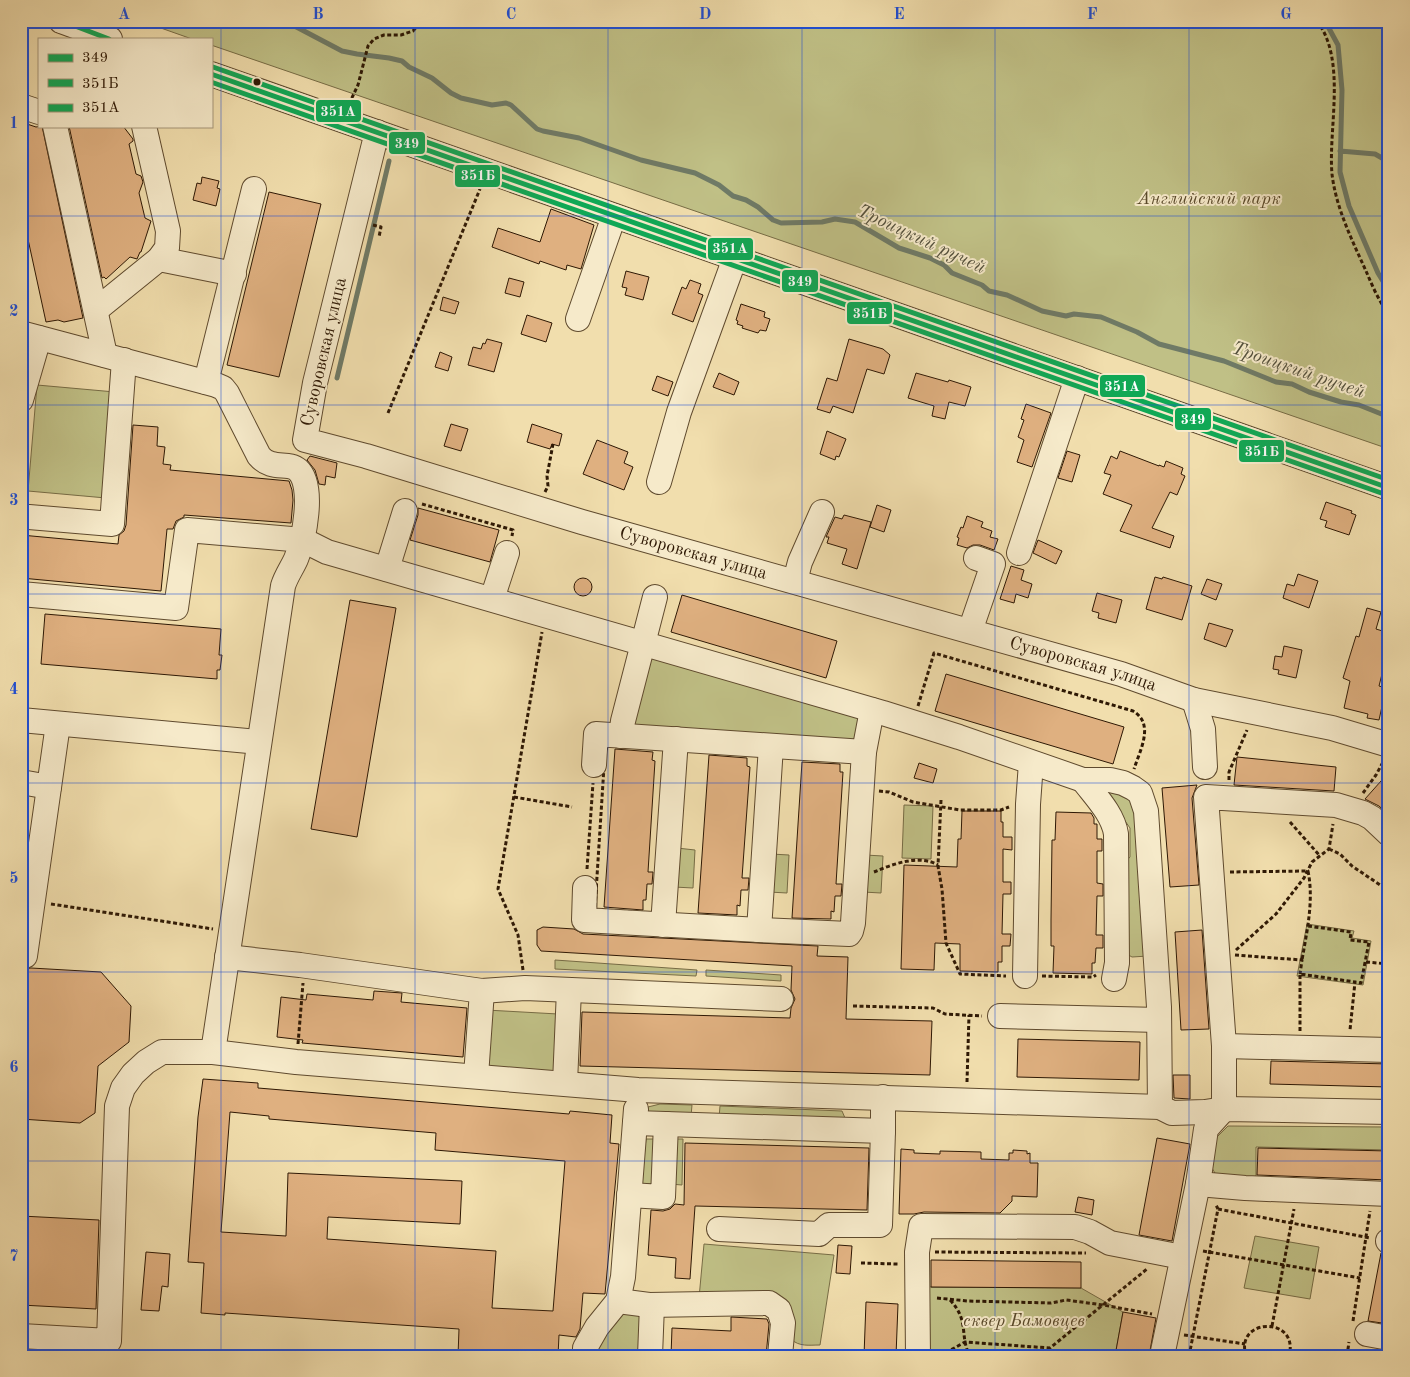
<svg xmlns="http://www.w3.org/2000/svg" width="1410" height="1377" viewBox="0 0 1410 1377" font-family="'Old Standard TT',serif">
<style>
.green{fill:#c0c086;stroke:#776c45}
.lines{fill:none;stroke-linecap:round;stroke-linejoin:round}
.stream{stroke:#6f7a66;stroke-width:5}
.building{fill:#dfb080;stroke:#2e1804;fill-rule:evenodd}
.minor-casing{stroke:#5f4a2e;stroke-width:26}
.path{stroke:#2e1804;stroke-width:3;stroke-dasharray:4 2.5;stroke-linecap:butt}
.minor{stroke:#f6eaca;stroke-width:24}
.bus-1-casing{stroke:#f6eaca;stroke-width:9}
.bus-2-casing{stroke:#f6eaca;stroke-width:9}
.bus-3-casing{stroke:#f6eaca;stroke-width:9}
.bus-1{stroke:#10a855;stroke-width:5}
.bus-2{stroke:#10a855;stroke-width:5}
.bus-3{stroke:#10a855;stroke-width:5}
.grid{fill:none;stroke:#1d4ed8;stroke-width:1;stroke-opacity:0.55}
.bus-dot{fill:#2e1804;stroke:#f6eaca;stroke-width:2}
.labels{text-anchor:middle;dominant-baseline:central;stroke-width:4;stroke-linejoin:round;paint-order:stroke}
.park-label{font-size:18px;font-style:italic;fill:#5a4a2b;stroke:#f6eaca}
.street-label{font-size:18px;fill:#2e1804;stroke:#f6eaca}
.water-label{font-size:19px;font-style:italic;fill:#54513d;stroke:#f6eaca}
.line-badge{stroke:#f6eaca;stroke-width:2}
.badge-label{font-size:14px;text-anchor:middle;font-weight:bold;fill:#fff}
.neatline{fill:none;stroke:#1d4ed8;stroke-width:2}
.grid-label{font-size:16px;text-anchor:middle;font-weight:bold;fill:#1d4ed8}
</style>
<rect width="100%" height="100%" fill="#f1dead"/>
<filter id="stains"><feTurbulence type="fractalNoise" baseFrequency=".004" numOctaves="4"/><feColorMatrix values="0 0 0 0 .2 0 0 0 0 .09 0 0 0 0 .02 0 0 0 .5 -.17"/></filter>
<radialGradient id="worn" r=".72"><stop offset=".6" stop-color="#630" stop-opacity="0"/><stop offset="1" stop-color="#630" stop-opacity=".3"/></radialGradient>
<path class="green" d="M141 21H1389V449L211 45V39H192Z
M37 385 115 392 106 498 28 491Z
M650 658H655L860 718 859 745 635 732 629 723Z
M1108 788 1135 801 1148 956 1132 957 1125 953 1120 868 1130 857V828L1106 794Z
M904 805 933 806 931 859 902 858Z
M677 848 695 850 693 888 674 887Z
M771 854 789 855 787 893 769 892Z
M865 855 883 856 881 893 863 892Z
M1307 924 1354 931 1352 938 1371 941 1363 985 1297 976Z
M555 960 697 970 696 976 555 969Z
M706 970 781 975V981L706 976Z
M486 1010 558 1014 556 1073 482 1067Z
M660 1104 692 1105 691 1116 648 1115V1107Z
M720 1106 842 1111 845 1118H719Z
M1228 1126 1389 1127V1150L1256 1147V1181L1216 1175 1212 1168 1216 1138Z
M646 1139H661L660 1184H641Z
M671 1139H683L682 1185 670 1184Z
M1255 1236 1319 1247 1310 1299 1244 1288Z
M704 1244 834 1255 820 1345C809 1345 799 1347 791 1339L788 1318 699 1298Z
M925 1287 1081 1288 1123 1312 1115 1356H926Z
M628 1310 634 1312 641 1319 645 1356H590L607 1321Z"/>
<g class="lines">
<path class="stream" d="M285 21 342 51 357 54 389 58 402 61 409 67 432 78 451 93 461 98 492 105 506 103 511 105 537 129 543 131 579 138 641 160 695 173 719 185 733 196 746 200 758 207 773 220 781 223 822 222 835 219 855 222 899 248 930 258 944 265 952 273 982 285 989 291 1007 295 1042 311 1066 316 1074 314 1101 317 1137 332 1159 344 1224 361 1276 382 1292 384 1309 392 1341 402 1359 405 1389 417
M1325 21 1338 45 1342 90 1340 172 1349 206 1378 273 1389 291
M1340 151 1375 154 1389 162
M337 378 389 161"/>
</g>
<path class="building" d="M21 122 36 127 42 126 83 318 64 322 58 320 46 322 21 207Z
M69 126H123L133 139V141L129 144 136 174 141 176 143 182 139 193 145 218 151 221 141 252H140L137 259 130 257 106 279 104 277 102 278Z
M202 177 219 181 217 188 220 189 216 206 193 200 197 183 201 184Z
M269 192 321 204 279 377 227 365Z
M551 209 594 225 581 269 567 265 566 270 540 261 539 264 492 247 498 228 540 242Z
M626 271 649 277 643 300 625 295 627 288 622 287Z
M509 278 524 282 520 297 505 293Z
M690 280 701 284 698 293 703 295 693 322 672 314 682 287 686 289Z
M443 297 459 302 455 314 440 310Z
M741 304 765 312 764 317 770 319 766 331 760 330 758 333 742 328 743 326 737 324 738 321 736 320Z
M527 315 552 323 546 342 521 334Z
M487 339 502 343 494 372 468 365 473 347 481 349 483 343 485 344Z
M849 339 883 349 890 355 884 374 867 369 853 413 833 406 830 413 817 409 827 378 837 381Z
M440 352 452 357 448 371 435 367Z
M719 373 739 382 734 395 713 387Z
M916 373 948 382 949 380 971 387 965 406 949 402 945 419 932 416 934 406 908 398Z
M657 376 673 382 668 396 652 390Z
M1026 404 1051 413 1032 467 1017 462 1024 440 1018 437 1024 420 1021 419Z
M451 424 468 429 461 451 444 446Z
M532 424 562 434 559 446 552 444 550 449 527 442Z
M133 425 158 427 157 446 165 447 163 464 171 465 170 470 289 481 292 490 293 500 291 523 184 515V517L176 521 173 529H167L161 591 21 578V535L118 544 119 535 124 531 126 525Z
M827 431 846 439 839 457 836 456 835 460 820 454Z
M597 440 628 452 624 463 633 467 624 490 583 474Z
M1067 451 1080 455 1072 482 1058 478Z
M1120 451 1159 466V465L1164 467 1166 461 1183 468 1181 474 1185 476 1177 495 1170 492 1152 528 1174 536 1170 548 1120 531 1132 505 1103 494 1111 475 1104 473 1111 456 1117 459Z
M310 456 337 463 335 478 326 476 325 485 319 484 315 470 307 460Z
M1326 502 1352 511 1351 513 1356 515 1349 535 1325 527 1327 521 1320 519Z
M877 505 891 510 884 532 870 527Z
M418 508 499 530 490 562 410 540 418 515Z
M844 515 871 522 857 569 842 564 847 549 827 543 829 537H826L835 517 842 519Z
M967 516 983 522 981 527 992 531 990 537 998 539 994 550 980 545H973L967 548 957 545 959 538 957 537 961 527 963 528Z
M1038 540 1062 551 1056 564 1033 553Z
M1011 566 1024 570 1021 580 1032 584 1028 598 1016 594 1014 603 1000 599Z
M1298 574 1318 581 1309 608 1283 598 1287 584 1294 586Z
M1155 577 1162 579 1163 577 1192 586 1182 620 1146 609Z
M574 587a9 9 0 1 1 18 0a9 9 0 1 1-18 0Z
M1207 579 1222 584 1216 600 1201 594Z
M1097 593 1122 600 1116 623 1098 618 1099 613 1092 611Z
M682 595 837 641 826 678 671 632Z
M350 600 396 608 357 837 311 829Z
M1367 608 1381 612 1376 629 1389 633V659L1386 658 1379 686 1386 688 1379 720 1367 718 1368 714 1344 708 1350 681 1343 678 1356 636 1359 637Z
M45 614 221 629 219 655H222L220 670H217V679L41 664Z
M1209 623 1233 630 1226 647 1204 639Z
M1284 646 1302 650 1296 678 1278 674 1279 670 1273 669 1275 656 1282 657Z
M946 674 1124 727 1113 764 935 711Z
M615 749 653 752 652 760 655 761 648 872H653L652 884H647L646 900H643V910L604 907Z
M709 755 747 758V766L750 767 742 878H749L748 890H741L740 906 737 905V915L698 913Z
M1237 757 1336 767 1334 791 1234 785Z
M802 762 840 764V772H843L836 884H842L841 896H835L834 912 831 911V919L792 918Z
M919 763 937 769 933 783 914 778Z
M1389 772V815L1379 806 1365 799Z
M1197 785 1192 798 1199 885 1170 887 1162 788Z
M962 811H1001V822H1003V837H1012V850L1003 849V882H1011V894H1003L1002 934H1011L1010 946H1002V962H998V972L960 971V944L935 943 934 970 901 969 904 865 957 867 958 839H961Z
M1056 812 1091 813 1094 818V824H1097V839H1102V851H1097V883L1103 884V896H1097L1096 935H1103V948H1096L1095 963H1092V974L1053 973 1054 946H1051V920L1052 840H1055Z
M543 927 574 929 583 934 818 946 817 956 848 957 846 1019 932 1021 930 1075 580 1066 582 1012 790 1018 791 1008 795 999 791 990 792 966 541 951 537 945V930Z
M1202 930 1209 1029 1181 1030 1175 932Z
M31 968 101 972 131 1006 129 1042 98 1066 95 1113 80 1123 21 1119V969Z
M374 991 402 993 401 1002 467 1008 463 1057 302 1043 303 1040 277 1037 281 997 306 1000 307 994 373 1000Z
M1018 1039 1140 1042 1139 1080 1017 1077Z
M1271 1061 1389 1064V1087L1270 1084Z
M1173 1075H1190V1099L1174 1098Z
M203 1079 258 1083V1088L569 1114 570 1111 612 1115 610 1143 619 1144 605 1294 583 1293 580 1329 576 1337 559 1335 558 1356H458L459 1329 225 1313V1315L201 1313 204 1263 188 1262 198 1117ZM230 1112 269 1116V1119L436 1133 435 1150 565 1161 553 1311 492 1308 496 1251 327 1239 328 1217 460 1224 462 1181 288 1173 286 1236 221 1232Z
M1157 1138 1190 1144 1172 1241 1139 1235Z
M685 1143 869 1148 867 1210 695 1206 690 1279 675 1278 676 1258 648 1255 651 1210 663 1211 670 1209 675 1204 684 1205Z
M1258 1148 1389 1151V1180L1257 1175Z
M901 1149 914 1150V1153L940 1154V1151L981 1152V1159L1009 1160V1153H1013V1150L1027 1151V1154L1030 1153V1163H1038L1037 1197 1012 1196V1201L1000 1213 924 1212 914 1214H899Z
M1078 1197 1094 1200 1092 1215 1075 1212Z
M21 1216 99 1220 96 1309 21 1305Z
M838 1245 852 1246 850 1274 836 1273Z
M146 1252 170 1254 168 1287 162 1286 159 1311 141 1310Z
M1381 1253 1389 1255V1324L1368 1321Z
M931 1260 1081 1262V1288L931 1287Z
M866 1302 898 1304 896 1356H864Z
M1123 1312 1156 1318 1149 1356H1115Z
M731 1317 767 1319 769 1324 766 1356H671L672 1328 731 1331Z"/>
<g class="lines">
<defs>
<g id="minor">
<path d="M61 21 110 39"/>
<path d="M211 74 1389 488"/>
<path d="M21 106 39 112"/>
<path d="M55 126 105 355"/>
<path id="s1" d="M377 132 315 383 305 440 366 456 582 522 1121 674 1194 700 1332 728 1389 745"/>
<path d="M159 259 234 274"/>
<path d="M96 310 159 259 167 248 168 231 144 126"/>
<path d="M578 319 614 216"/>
<path d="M21 333 216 385 223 388 227 393 259 456C272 471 288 461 298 470 315 486 304 540 296 559 292 568 286 576 283 586L213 1052"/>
<path d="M206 382 254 189"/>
<path d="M21 400 39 338"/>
<path d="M659 482 679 412 735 258"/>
<path d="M29 517 112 524 124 360"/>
<path d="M1019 553 1077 378"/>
<path d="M387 569 405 511"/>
<path d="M795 581 800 562 822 512"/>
<path d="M21 594 176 608 187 530 303 540 327 552 883 713 959 737 1083 780H1110L1123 783 1133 788 1140 793 1146 811 1159 1007 1160 1107"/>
<path d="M492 599 507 553"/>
<path d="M970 631 993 564 976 558"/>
<path d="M1194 700 1203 729 1205 767"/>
<path d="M21 720 259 742"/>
<path d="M621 736 623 721 655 597"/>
<path d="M594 765 596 734 864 752"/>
<path d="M1083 780C1095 796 1113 814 1116 834L1117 963 1114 979"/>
<path d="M21 782 49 787"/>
<path d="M585 888 584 920 759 930 849 934 851 931 853 923 864 752 872 710"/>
<path d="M663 925 676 739"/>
<path d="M759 930 771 746"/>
<path d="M25 956 58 724"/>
<path d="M227 957 300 965 482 991 525 988 781 999"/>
<path d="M1025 976 1028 804 1031 763"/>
<path d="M1000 1016 1159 1020"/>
<path d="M1224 1046 1389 1050"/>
<path d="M476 1076 482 991"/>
<path d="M565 1083 569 990"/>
<path d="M635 1123 883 1131V1097"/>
<path d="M1198 1184 1245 1188 1389 1194"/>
<path d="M629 1195 663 1197 666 1124"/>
<path d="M719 1229 819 1234 829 1225H880L883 1131"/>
<path d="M1388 1241 1389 1242"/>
<path d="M618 1301 649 1305 769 1303 779 1310 783 1323 780 1356"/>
<path d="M1367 1334 1389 1338"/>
<path d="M21 1336 109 1341 117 1106 123 1088 133 1074 146 1062 162 1052H213L296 1062 638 1090 1160 1107 1172 1113 1205 1112 1224 1109 1389 1112"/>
<path d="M585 1356V1348L597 1327 618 1301 623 1277 636 1109"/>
<path d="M650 1356 652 1305"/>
<path d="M918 1356 917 1252 921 1226 1075 1227 1090 1232 1110 1243 1182 1257"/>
<path d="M1162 1356 1198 1184 1206 1129 1224 1109V1046L1206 797 1336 805 1363 813 1372 818 1389 834"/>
</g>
</defs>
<use href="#minor" class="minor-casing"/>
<path class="path" d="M1317 21C1347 60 1328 129 1332 174 1336 208 1352 240 1366 271 1372 285 1379 302 1389 314
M349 104 358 85 368 46 374 39 384 35H401L413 31 422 21
M373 225 381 227 379 237
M388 413 480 189
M545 492 548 486 547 476 553 444
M422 504 513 530 512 536
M918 706 934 653 1133 711C1155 724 1140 750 1134 769
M615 741 664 744 668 746 669 751 658 912 656 914 597 910 595 908 605 751 610 742Z
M1229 780V772L1247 730
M879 791 889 792 913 802 960 810H1001L1009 807
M1363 793 1376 775 1383 762
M514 797 572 807
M941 800 938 866 942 889 946 943 960 974 1006 976
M1290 822 1320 856
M1329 849 1340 854 1352 866 1389 891
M587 869 593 783
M874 872C893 864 919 854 938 865
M1230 872 1308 871C1314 900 1307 931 1302 960
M51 904 213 929
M1308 926 1351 932 1350 940 1369 942 1361 983 1355 982
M1236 950 1276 914 1304 878 1312 862 1329 849 1333 824
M1235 955 1302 960 1300 974
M1366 962 1389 964
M523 970 518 935 498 889 542 632
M1042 976 1093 977 1096 975
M853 1006 933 1008 945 1014 982 1016
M1300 1031V974L1355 982 1350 1030
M298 1044 303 983
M967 1082 969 1015
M1218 1209 1370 1238
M1203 1251 1360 1278
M935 1252 1086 1253
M861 1263 898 1264
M937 1298 968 1301 1051 1303 1066 1300 1103 1305 1152 1314
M950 1300C970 1321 959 1336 970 1356
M1353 1321 1370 1211
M1272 1326 1294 1209
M1184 1335 1245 1344
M1290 1351 1322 1356
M1039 1354 1054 1356
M940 1356 965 1342 1050 1348
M1036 1356 1050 1348 1147 1269
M1189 1356 1218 1209 1216 1205
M1246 1356C1234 1317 1300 1316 1289 1356
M1347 1356 1349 1342"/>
<use href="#minor" class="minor"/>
<defs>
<path id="bus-1" d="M62 21 109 39
M211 74 1389 488"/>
<path id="bus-2" d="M211 82 1387 495"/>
<path id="bus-3" d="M213 67 1389 480"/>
</defs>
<use href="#bus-1" class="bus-1-casing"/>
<use href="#bus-2" class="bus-2-casing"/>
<use href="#bus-3" class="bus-3-casing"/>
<use href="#bus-1" class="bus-1"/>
<use href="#bus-2" class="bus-2"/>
<use href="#bus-3" class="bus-3"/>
</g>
<path class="grid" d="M221 21V1356M415 21V1356M608 21V1356M802 21V1356M995 21V1356M1189 21V1356M21 216H1389M21 405H1389M21 594H1389M21 783H1389M21 972H1389M21 1161H1389"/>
<circle class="bus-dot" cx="257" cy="82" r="4.5"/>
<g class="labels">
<g class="park-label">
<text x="1209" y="199">Английский парк</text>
<text x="1024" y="1321">сквер Бамовцев</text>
</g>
<g class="street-label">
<text transform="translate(324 352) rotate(-77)">Суворовская улица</text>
<text stroke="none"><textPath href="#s1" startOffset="721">Суворовская улица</textPath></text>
<text stroke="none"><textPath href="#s1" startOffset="1126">Суворовская улица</textPath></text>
</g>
<g class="water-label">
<text transform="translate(921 240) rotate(25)">Троицкий ручей</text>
<text transform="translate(1298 371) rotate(19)">Троицкий ручей</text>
</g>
</g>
<g class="line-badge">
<rect x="315" y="99" width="47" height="24" rx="5" fill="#10a855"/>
<rect x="388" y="131" width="38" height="24" rx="5" fill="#10a855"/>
<rect x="454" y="164" width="47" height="24" rx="5" fill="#10a855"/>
<rect x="707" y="237" width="47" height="24" rx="5" fill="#10a855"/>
<rect x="781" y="269" width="38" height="24" rx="5" fill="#10a855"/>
<rect x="846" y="301" width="47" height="24" rx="5" fill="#10a855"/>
<rect x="1099" y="374" width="47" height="24" rx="5" fill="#10a855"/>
<rect x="1174" y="407" width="38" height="24" rx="5" fill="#10a855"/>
<rect x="1238" y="439" width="47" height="24" rx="5" fill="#10a855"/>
</g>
<g class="badge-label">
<text x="338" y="116">351А</text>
<text x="407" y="148">349</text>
<text x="478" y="180">351Б</text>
<text x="730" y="253">351А</text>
<text x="800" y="286">349</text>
<text x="870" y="318">351Б</text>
<text x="1122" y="391">351А</text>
<text x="1193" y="424">349</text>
<text x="1262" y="456">351Б</text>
</g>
<rect width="1410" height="1377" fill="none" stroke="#f1dead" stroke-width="55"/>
<rect x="38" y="38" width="175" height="90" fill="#f6eaca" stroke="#a6967b"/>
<rect x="48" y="54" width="25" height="8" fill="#10a855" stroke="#a6967b"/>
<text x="82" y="62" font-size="15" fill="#2e1804">349</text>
<rect x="48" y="79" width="25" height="8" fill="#10a855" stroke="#a6967b"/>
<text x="82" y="88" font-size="15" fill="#2e1804">351Б</text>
<rect x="48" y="104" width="25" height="8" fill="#10a855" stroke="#a6967b"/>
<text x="82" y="112" font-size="15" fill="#2e1804">351А</text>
<rect x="28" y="28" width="1354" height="1322" class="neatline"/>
<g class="grid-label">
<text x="124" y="19">A</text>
<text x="318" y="19">B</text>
<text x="511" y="19">C</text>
<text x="705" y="19">D</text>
<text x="899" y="19">E</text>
<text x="1092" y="19">F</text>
<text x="1286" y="19">G</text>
<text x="14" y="128">1</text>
<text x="14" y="316">2</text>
<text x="14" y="505">3</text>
<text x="14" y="694">4</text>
<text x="14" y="883">5</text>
<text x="14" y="1072">6</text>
<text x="14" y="1261">7</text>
</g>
<rect width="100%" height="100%" filter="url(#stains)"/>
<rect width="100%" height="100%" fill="url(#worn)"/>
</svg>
